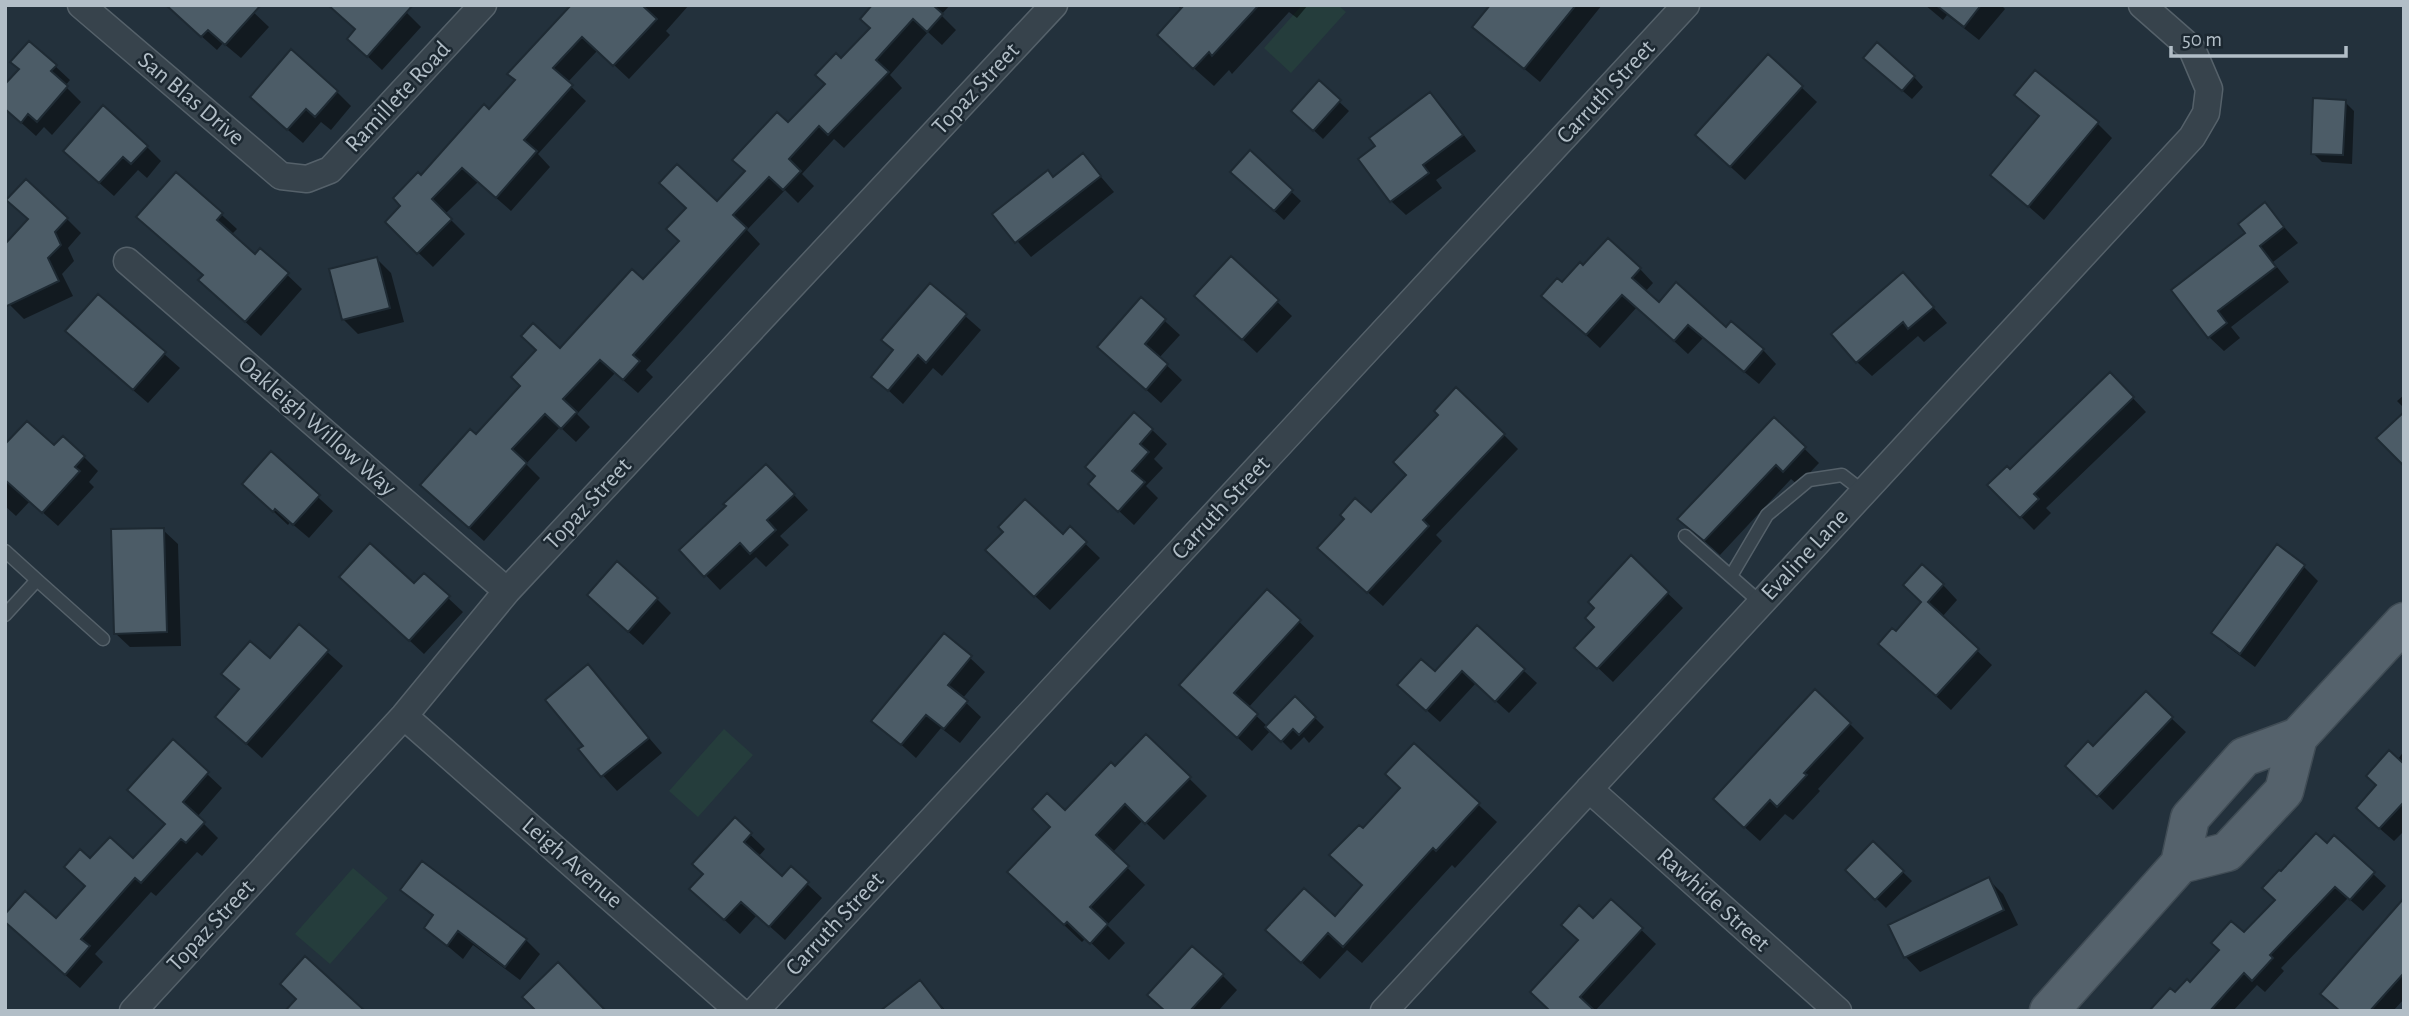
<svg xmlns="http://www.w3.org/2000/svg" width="2409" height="1016" viewBox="0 0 2409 1016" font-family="'Alegreya Sans',sans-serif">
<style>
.green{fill:#253d3c}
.shadow{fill:#0007}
.building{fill:#4c5c67;stroke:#1e2a33;stroke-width:2}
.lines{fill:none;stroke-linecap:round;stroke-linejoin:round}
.service-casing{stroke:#55616a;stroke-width:15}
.minor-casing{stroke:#55616a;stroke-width:29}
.primary-casing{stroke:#404c55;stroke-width:41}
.service{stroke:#37434c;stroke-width:12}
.minor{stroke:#37434c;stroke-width:26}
.primary{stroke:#55626c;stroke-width:38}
.labels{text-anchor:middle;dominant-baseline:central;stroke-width:5;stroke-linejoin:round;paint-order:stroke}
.street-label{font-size:24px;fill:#b2bec7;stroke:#1c2831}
</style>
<rect width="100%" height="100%" fill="#23313c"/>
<path class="green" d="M1302 5H1338L1346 12 1291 73 1264 48Z
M724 729 753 755 698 817 669 791Z
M353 868 388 898 330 964 295 934Z"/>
<path class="shadow" d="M246 5 269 27 241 58 223 43 217 50 191 27Z
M399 5 421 27 382 70 364 53Z
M574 5H689L666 31 670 35 629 79 598 50 567 83 586 101 538 154 550 167 511 211 478 182 445 214 465 234 433 267 387 222 403 206 421 178 489 112 517 81Z
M874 5H950L941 15 956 30 942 45 928 32 890 75 902 88 844 148 834 139 802 174 814 186 798 203 785 190 747 230 760 244 646 370 653 377 638 393 615 373 577 414 590 427 576 442 560 427 526 464 540 478 484 541 437 499 476 436 560 351 643 282 717 203 827 84 842 61 872 29Z
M1177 5H1308L1297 18 1289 12 1232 74 1229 70 1214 86 1178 54 1182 10Z
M1512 5H1602L1540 82 1475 27Z
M1925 5H2001L2005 9 1979 40 1947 15 1943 20Z
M1769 57 1817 102 1745 180 1712 150Z
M55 66 70 80 65 86 81 102 52 135 44 127 36 136 5 108Z
M1875 67 1914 77 1923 87 1912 99Z
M1319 83 1349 111 1323 139 1303 120Z
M337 92 351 106 331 130 321 122 303 143 266 111Z
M1430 95 1444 109 1476 151 1436 180 1442 188 1406 215 1391 201 1378 146Z
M2016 95 2097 123 2112 138 2044 220 1992 175 2040 118Z
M2345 102 2354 111 2352 164 2322 162 2313 153Z
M147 147 161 161 147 178 138 170 114 196 79 165Z
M1250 153 1301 201 1284 220 1242 181Z
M1082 155 1114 192 1031 257 994 214 1053 178Z
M177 174 237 229 231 235 256 256 261 250 302 289 261 336 215 295 204 276 153 232Z
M2265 205 2298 243 2273 262 2289 282 2231 327 2240 338 2224 351 2209 337 2173 291 2247 233Z
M67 219 81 233 68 248 74 261 62 274 73 296 24 319 9 304 5 247Z
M1231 258 1292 316 1257 353 1211 310Z
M377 259 391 273 404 322 358 334 343 319Z
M1640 269 1653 283 1645 292 1659 304 1763 350 1776 364 1759 384 1703 338 1688 354 1637 307 1600 348 1558 309 1562 285Z
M930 285 981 330 942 376 933 368 903 404 874 377 895 351Z
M1917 289 1947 323 1924 342 1918 336 1872 376 1857 362Z
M98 296 180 368 148 403 82 346Z
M1141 299 1180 335 1159 358 1182 380 1161 403 1099 347Z
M2110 374 2146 412 2046 508 2051 513 2034 530 1990 485 2010 471Z
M2404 395V408L2397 401Z
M1135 414 1167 444 1154 459 1163 468 1146 486 1158 498 1134 525 1105 498Z
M1774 419 1819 463 1798 485 1791 479 1720 555 1680 519Z
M1504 435 1518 449 1436 535 1442 541 1383 606 1334 562Z
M5 447 84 457 98 471 89 482 94 487 58 526 30 501 16 516 5 506Z
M271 454 333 511 309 538 290 522 288 525 259 498Z
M781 481 808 510 780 536 789 545 766 567 756 557 720 590 682 550Z
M1070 529 1100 558 1050 610 1002 565 1063 537Z
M163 530 178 544 181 646 130 647 115 633Z
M1631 558 1683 608 1613 682 1577 648 1596 627Z
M2304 567 2318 581 2255 667 2228 647 2213 632Z
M1943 585 1957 600 1942 617 1992 665 1951 710 1895 658 1896 634Z
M415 586 448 598 463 612 424 654 356 591Z
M1267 591 1314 636 1248 708 1268 727 1295 698 1324 727 1309 743 1304 737 1291 750 1271 730 1252 751 1196 699Z
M657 599 671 613 643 645 603 609Z
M299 627 343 666 262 758 232 731 271 661Z
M1477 628 1537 683 1509 713 1476 683 1440 722 1413 698Z
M970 658 985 672 962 699 981 717 960 743 941 728 916 758 874 720Z
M588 667 662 753 617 791 580 750 585 746Z
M2171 718 2186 732 2113 810 2082 780 2093 749Z
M1850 724 1864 738 1818 789 1820 791 1793 820 1785 814 1760 841 1730 814Z
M1146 736 1207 796 1164 840 1143 820 1112 853 1145 885 1107 925 1125 943 1109 960 1086 938 1082 942 1027 890 1065 813 1115 768Z
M173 742 222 788 197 817 218 838 202 856 197 852 156 896 151 892 95 954 103 962 80 988 18 933 56 920 87 887 90 861 133 860 166 825Z
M1414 745 1497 822 1455 868 1452 865 1362 963 1347 950 1320 979 1286 948 1335 918 1364 885 1363 831 1402 788Z
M2404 751V831L2394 841 2371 821 2378 786Z
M735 820 765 849 758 857 782 879 791 869 822 898 785 940 757 915 740 934 706 903 705 875Z
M2334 838 2386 886 2363 911 2348 898 2281 968 2284 971 2265 992 2257 985 2233 1011H2152L2190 985 2244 935Z
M1873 843 1912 881 1886 908 1847 870Z
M1988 879 2003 894 2018 925 1920 972 1906 957 1891 926Z
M402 890 526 940 540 954 520 980 473 945 463 959 426 928 434 917Z
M1611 901 1656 944 1595 1011H1551L1593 920Z
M2404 901V999L2393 1011H2340Z
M1222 975 1237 990 1218 1011H1166Z
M920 982 946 1011H887Z"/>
<path class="building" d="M166 5H261L225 45 208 30 201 37Z
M328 5H413L367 57 347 39 355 29Z
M571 5H642L657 19 613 66 582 37 553 68 573 85 524 140 537 151 496 198 462 168 432 199 452 219 417 254 385 222 400 206 393 198 418 172 421 175 484 104 489 109 515 80 507 74Z
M872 5H933L943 14 927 32 913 19 876 60 889 72 828 135 819 126 789 159 801 171 783 190 769 177 733 215 747 228 633 355 640 361 623 380 600 360 563 399 577 412 561 429 545 414 512 449 527 463 469 528 420 485 470 429 476 434 520 386 511 377 536 350 521 336 533 323 560 348 632 269 643 279 679 241 666 229 686 208 659 183 677 164 717 201 745 171 732 160 777 112 788 122 825 84 815 75 836 53 841 58 870 28 860 19Z
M1184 5H1259L1212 56 1209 52 1193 69 1157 35Z
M1490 5H1576L1524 69 1472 27Z
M1936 5H1981L1964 27Z
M29 41 57 65 51 71 68 86 37 122 28 114 21 123 5 109V84L19 69 10 62Z
M1877 42 1915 76 1902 91 1863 58Z
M291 49 338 91 315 117 306 109 287 130 250 97Z
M1768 54 1803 86 1730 167 1695 135Z
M2035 70 2099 122 2028 207 1990 175 2039 116 2014 95Z
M1319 80 1341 100 1313 131 1291 111Z
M1430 92 1463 135 1423 165 1429 173 1390 202 1358 159 1375 146 1369 138Z
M2313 98 2346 100 2343 155 2311 154Z
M103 105 148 146 131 164 123 157 99 183 63 151Z
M1250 150 1293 190 1274 211 1230 172Z
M1083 153 1101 176 1015 243 992 214 1048 170 1053 177Z
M176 172 223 213 217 220 255 254 260 248 289 273 245 322 198 280 203 275 136 217Z
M26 179 68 218 55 232 61 245 48 258 59 281 5 307V244L28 219 6 200Z
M2265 202 2284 227 2260 246 2276 267 2218 311 2227 323 2208 338 2171 290 2245 233 2238 224Z
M1608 238 1641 268 1632 278 1659 302 1676 282 1726 327 1731 321 1764 349 1744 372 1688 325 1674 341 1622 295 1586 335 1541 296 1557 278 1562 282 1580 262 1583 265Z
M1231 256 1279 300 1242 340 1194 296Z
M377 257 390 308 342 320 329 269Z
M1903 272 1934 307 1908 329 1903 322 1856 363 1831 334Z
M930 283 967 314 926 363 918 355 888 391 871 377 893 350 881 340Z
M98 294 166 352 133 390 65 331Z
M1141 297 1166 319 1145 344 1168 364 1146 390 1097 347Z
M2110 372 2134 397 2034 494 2039 499 2020 518 1987 485 2007 466 2010 469Z
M1456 387 1505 434 1423 520 1429 526 1367 593 1317 548 1344 519 1340 515 1355 498 1371 512 1406 475 1393 462 1438 415 1434 411Z
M1134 412 1153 429 1140 444 1149 452 1132 471 1145 482 1118 512 1088 484 1095 476 1085 467Z
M2404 412V466L2376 438Z
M1774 417 1806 447 1783 472 1776 465 1704 541 1677 519Z
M27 421 54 445 63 436 85 456 75 467 80 471 42 513 5 480V444Z
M271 451 320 495 293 525 275 509 273 512 242 484Z
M766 464 795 494 767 520 776 530 750 554 740 543 704 577 679 550 726 506 723 504Z
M1025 499 1063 534 1070 526 1087 542 1034 597 985 550 1003 532 998 527Z
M164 528 167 632 114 634 111 529Z
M370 543 414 583 424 573 450 596 409 641 339 577Z
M2277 544 2305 565 2240 654 2211 633Z
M1631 555 1669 592 1597 669 1574 648 1594 627 1585 618 1594 608 1588 602Z
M617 561 658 598 628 632 587 595Z
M1922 564 1944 584 1928 602 1979 649 1936 696 1878 644 1892 628 1896 631 1921 602 1903 585Z
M1267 589 1301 620 1234 693 1258 714 1237 738 1179 685Z
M299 624 329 650 246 744 215 717 239 689 221 674 250 641 270 658Z
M1477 625 1525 669 1495 702 1462 671 1426 711 1397 685 1421 659 1435 671Z
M944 633 972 656 948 685 968 701 944 729 926 715 901 745 871 721Z
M588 664 649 738 601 777 578 749 583 746 545 700Z
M1815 689 1851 723 1804 773 1807 775 1777 807 1770 800 1744 828 1713 799Z
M2146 691 2173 717 2097 797 2065 766 2088 741 2093 746Z
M1295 696 1316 717 1299 735 1293 729 1281 742 1265 727Z
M1146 734 1191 777 1145 824 1125 804 1096 835 1129 866 1090 907 1108 924 1090 944 1067 922 1064 925 1007 872 1050 827 1032 809 1047 793 1065 810 1111 762 1115 766Z
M173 739 209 772 183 802 205 822 186 843 181 839 141 883 135 878 81 939 90 946 65 975 5 922V914L25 891 56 918 85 886 64 867 80 849 90 858 110 837 133 858 165 824 127 790Z
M1414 743 1480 803 1436 851 1433 848 1343 947 1328 933 1301 963 1265 930 1304 888 1335 916 1362 885 1329 855 1359 825 1363 828 1400 788 1385 774Z
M2389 750 2404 764V802L2379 829 2356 808 2376 785 2366 776Z
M735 817 752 833 744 842 782 876 791 866 809 882 769 927 741 902 724 920 689 889 703 874 692 864Z
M2316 833 2327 843 2334 835 2375 872 2350 900 2335 887 2270 955 2273 958 2252 981 2244 973 2210 1011H2149L2170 988 2175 992 2187 979 2190 982 2219 950 2211 943 2231 921 2244 932 2275 900 2262 888 2279 870 2281 871Z
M1873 841 1904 871 1875 900 1845 870Z
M422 861 527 939 505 967 458 931 447 946 424 928 433 915 400 890Z
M1989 877 2004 910 1904 958 1888 925Z
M2404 898V973L2370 1011H2340L2320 994Z
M1611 899 1643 928 1580 997 1595 1011H1550L1530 992 1578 940 1561 925 1579 905 1593 918Z
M1192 946 1224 974 1190 1011H1165L1147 995Z
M305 956 365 1011H285L296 999 280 984Z
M558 962 606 1011H536L522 997Z
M920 980 944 1011H880Z"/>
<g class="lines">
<defs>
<path id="service" d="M1685 536 1761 603
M5 551 37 580 5 615
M1731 576 1767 515 1809 480 1842 475 1864 492
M37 580 103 639"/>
<path id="minor" d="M81 5 281 176 307 179 330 170 483 5
M127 261 507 591
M404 716 739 1011
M1589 789 1838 1011
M133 1011 404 716 507 591 1054 5
M755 1011 1686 5
M1384 1011 2192 137 2206 113 2209 89 2192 49 2142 5"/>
<path id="primary" d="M2180 864 2227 852 2284 791 2298 737 2404 622
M2049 1011 2180 864 2190 818 2244 757 2298 737"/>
</defs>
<use href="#service" class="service-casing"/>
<use href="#minor" class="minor-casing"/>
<use href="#primary" class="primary-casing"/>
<use href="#service" class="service"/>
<use href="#minor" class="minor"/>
<use href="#primary" class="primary"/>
</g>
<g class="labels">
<g class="street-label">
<text transform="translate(976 89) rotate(-47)">Topaz Street</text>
<text transform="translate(1606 92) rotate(-47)">Carruth Street</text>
<text transform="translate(398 97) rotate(-47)">Ramillete Road</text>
<text transform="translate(191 99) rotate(40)">San Blas Drive</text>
<text transform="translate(317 426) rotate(41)">Oakleigh Willow Way</text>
<text transform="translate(588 504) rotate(-47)">Topaz Street</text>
<text transform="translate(1221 508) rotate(-47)">Carruth Street</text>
<text transform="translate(1805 555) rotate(-47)">Evaline Lane</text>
<text transform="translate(572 863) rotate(41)">Leigh Avenue</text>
<text transform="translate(1713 900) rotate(42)">Rawhide Street</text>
<text transform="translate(835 924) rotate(-47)">Carruth Street</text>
<text transform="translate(211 926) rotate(-47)">Topaz Street</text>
</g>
</g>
<rect width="2409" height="1016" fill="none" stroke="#b2bec7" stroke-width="14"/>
<path d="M2171 46v10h175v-10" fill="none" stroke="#b2bec7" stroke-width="3.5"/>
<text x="2182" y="46" font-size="21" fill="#b2bec7" stroke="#1c2831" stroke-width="5" paint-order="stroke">50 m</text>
</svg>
